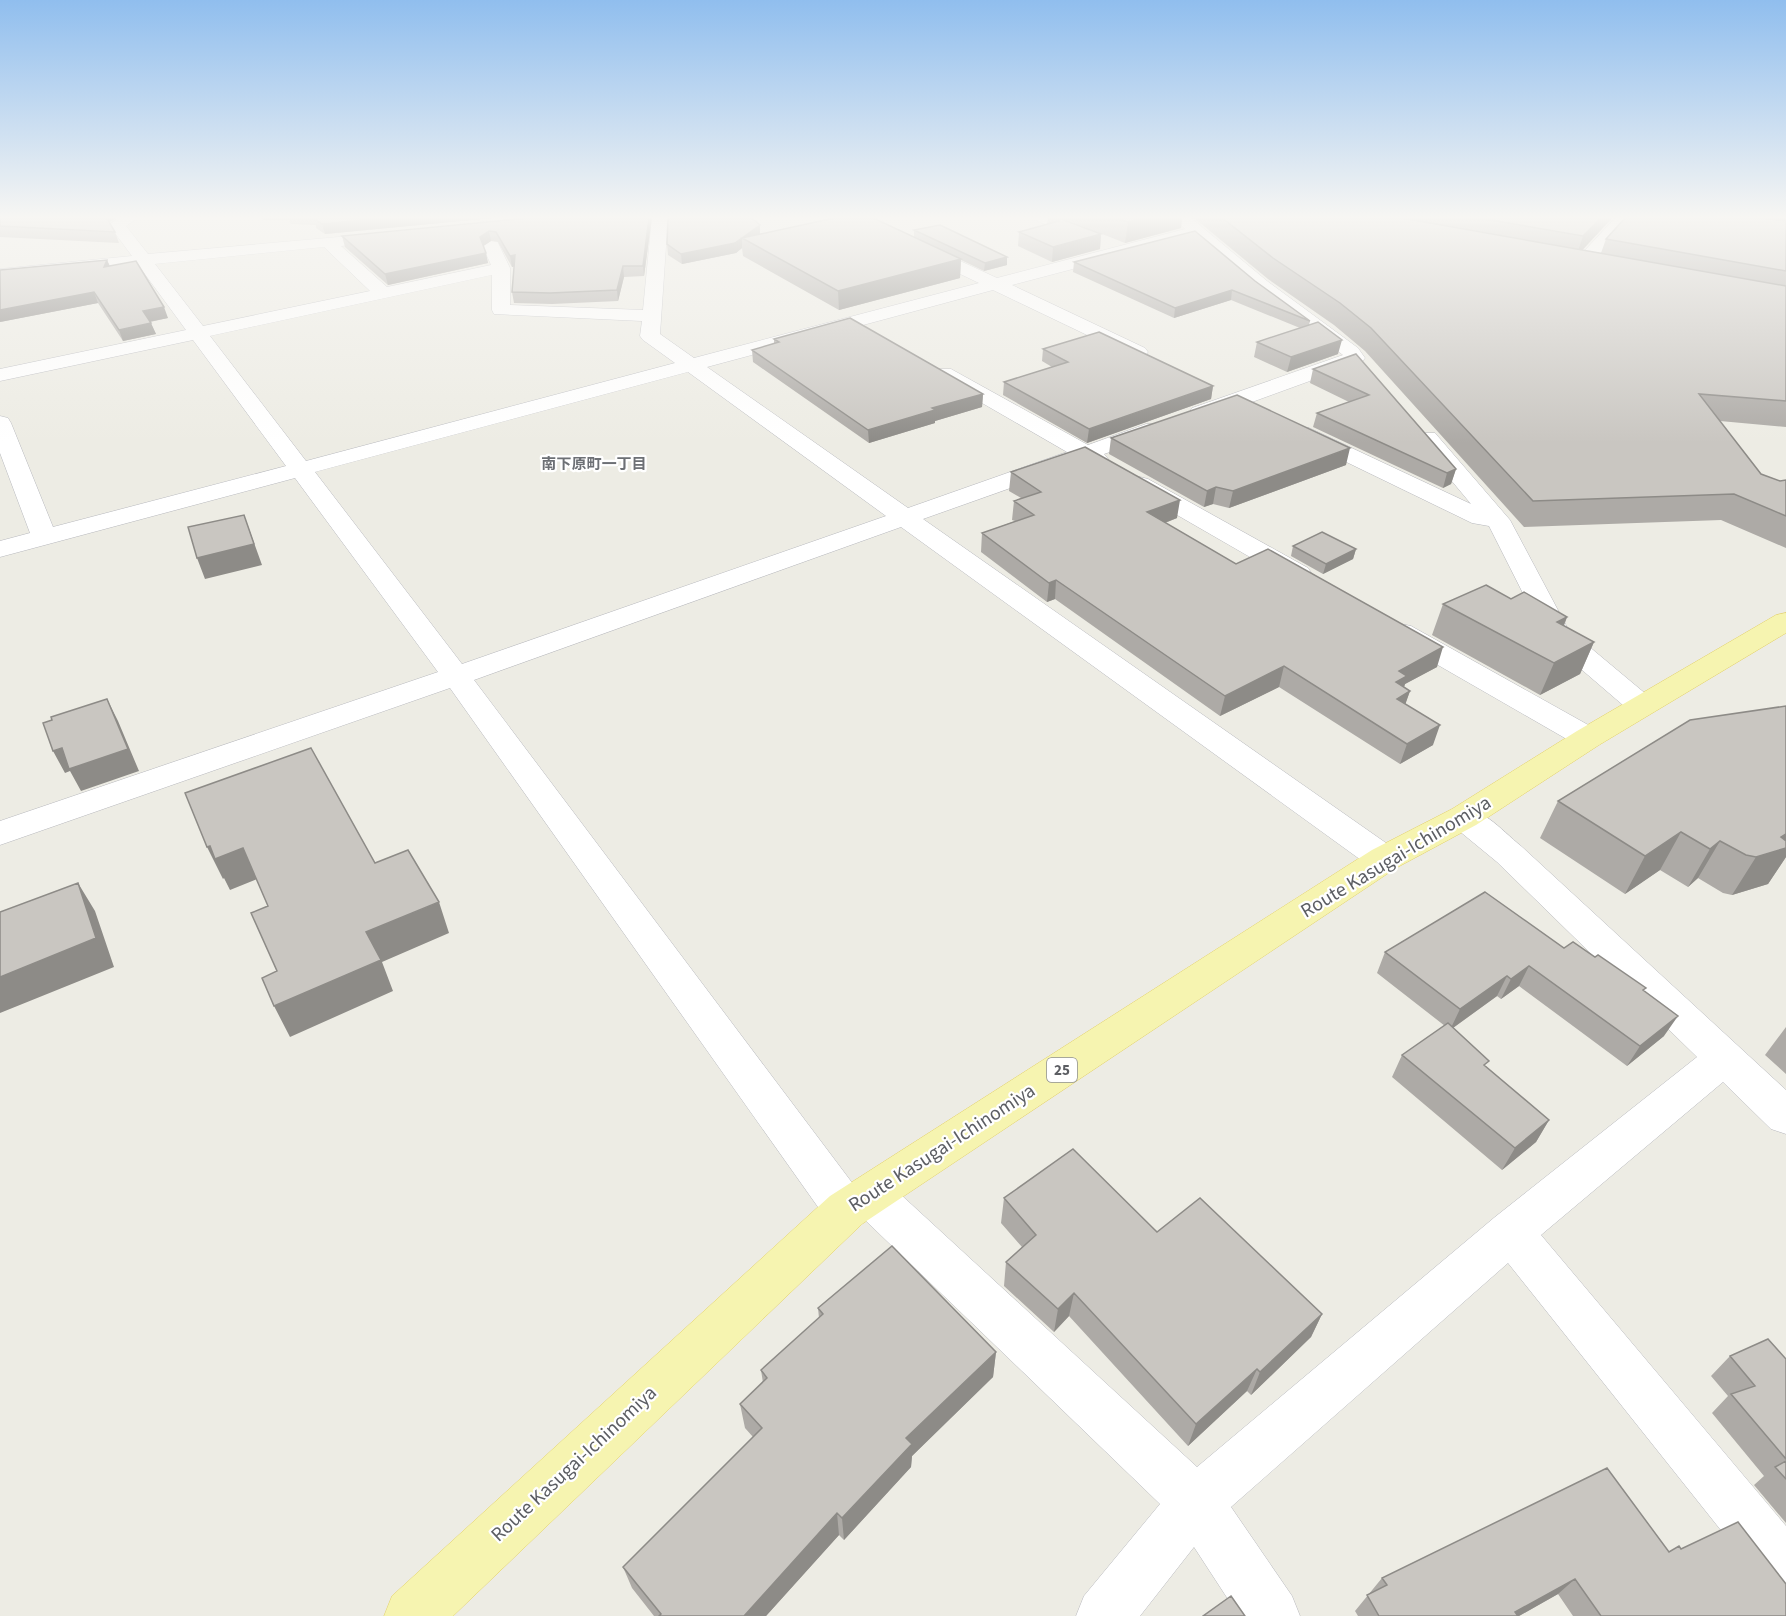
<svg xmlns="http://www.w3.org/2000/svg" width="1786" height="1616" viewBox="0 0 1786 1616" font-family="'Source Sans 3','Noto Sans JP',sans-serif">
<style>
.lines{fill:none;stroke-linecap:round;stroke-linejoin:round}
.minor-casing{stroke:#b7b8bd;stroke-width:1}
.primary-casing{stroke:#e3d068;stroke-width:1}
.minor{fill:#fff;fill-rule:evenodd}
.primary{fill:#f6f4b0;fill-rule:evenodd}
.wall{fill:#adaaa6}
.shaded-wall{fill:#8d8b87}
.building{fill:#c9c6c1;stroke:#8d8b87;stroke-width:1.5}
.labels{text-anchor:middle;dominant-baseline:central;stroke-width:4.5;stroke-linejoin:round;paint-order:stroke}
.far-neighbourhood-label{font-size:15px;font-weight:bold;fill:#6d7075;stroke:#fff}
.shield{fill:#fff;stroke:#8d8e92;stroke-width:1.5}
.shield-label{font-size:15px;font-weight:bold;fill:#5c5e63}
.near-street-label{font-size:20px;fill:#5c5e63;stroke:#fff}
</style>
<rect width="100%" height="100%" fill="#edece4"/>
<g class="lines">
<defs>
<path id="minor" d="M120 217H139L126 226 148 254 395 232 397 236 395 240 389 241 341 246 387 287 491 265 474 226 482 221 490 226 510 268V305L643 310 652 217H668L660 334 694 358 979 283 847 220 845 217H865L997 278 1185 229 1173 217H1190L1267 281 1358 348 1365 358 1362 362 1208 418H1192L1189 413 1192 408 1343 355 1255 289 1194 237 1012 285 1145 348 1148 352 1145 356H1131L993 290 707 367 908 508 1067 452 937 377 934 373 937 369H951L1088 445 1146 424H1162L1165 429 1162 434 1104 454 1109 460 1106 465 1098 467 1084 462 923 519 1396 850 1401 859 1396 868 1384 871 1372 868 901 527 474 680 853 1184 870 1175 886 1181 1197 1467 1495 1217 1697 1057 1497 862 1452 825 1447 817 1452 809C1479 802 1501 830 1521 846L1786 1090V1134L1771 1129 1723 1082 1541 1235 1786 1526V1596L1767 1588 1508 1263 1231 1507 1292 1596 1300 1616H1239L1194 1547 1140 1616H1076L1084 1596 1160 1504 864 1219 862 1224 846 1230 830 1224 450 688 0 845V821L438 672 295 478 0 557V541L30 533 0 453V416L8 418 11 423 53 527 286 466 193 340 0 381V369L186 330 139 266 0 279V269L132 256 109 225ZM324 247 370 291 203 326 155 264ZM492 275V310L494 314 642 321 640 336 643 340 675 363 306 461 210 336ZM688 372 886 516 462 664 315 472Z
M1033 217H1054L1095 232 1097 236 1089 241 1083 240 1035 220Z
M1616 217H1632L1588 268H1576L1573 264 1576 260Z
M1309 428 1471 504 1416 438 1419 433H1435L1510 520 1568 629 1653 700 1657 706 1653 712 1642 715 1631 712 1546 639 1489 526 1472 523 1301 440 1298 435 1301 430Z
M1140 477 1148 479 1308 568 1312 574 1308 580 1299 582 1290 580 1132 489 1128 484 1132 479Z
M1401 624 1411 626 1599 731 1603 738 1599 745 1588 748 1577 745 1391 638 1387 632 1391 626Z"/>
<path id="primary" d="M1786 613V633L1599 745 1476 825 1396 868 862 1224 453 1616H384L392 1596 830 1196 1372 850 1452 809 1577 731 1776 615Z"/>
</defs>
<use href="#minor" class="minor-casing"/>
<use href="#primary" class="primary-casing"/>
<use href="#minor" class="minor"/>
<use href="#primary" class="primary"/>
</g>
<path class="wall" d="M0 217H117L109 222 115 232 119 243 0 237Z
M262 217H503L325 234 316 228V225L291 224 289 220H263Z
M652 217 644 276 624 277 618 301 552 304 514 303 512 292 514 266 512 267 498 242 491 241 483 246 488 263 388 285 345 247 342 236Z
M1048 217H1056L1101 234 1100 249 1052 262 1018 246 1019 232 1047 224Z
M1059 217H1182L1181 228 1125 243Z
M1193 217H1613L1582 250 1601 253 1606 239 1626 217H1786V427L1720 421 1761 474 1780 481 1786 480V548L1721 520 1524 527 1365 351 1334 325 1268 279Z
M914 230 1007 265 984 271 961 260 960 278 839 310 743 256 742 248 736 253 682 264 668 255 667 244 760 234 914 237Z
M107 260 110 266 168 318 150 322 156 334 123 341 98 303 0 322Z
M1074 262 1255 281 1310 321 1309 325 1338 354 1287 372 1254 357 1257 342 1300 328 1231 300 1174 318 1073 272Z
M774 339 983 394 982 407 935 421V423L869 443 753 362 752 350 774 344Z
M1043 349 1213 386 1211 399 1087 443 1003 395 1004 382 1052 367 1042 361Z
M1356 354 1456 469 1451 484 1443 488 1313 427 1317 413 1349 402 1310 383 1313 369Z
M1111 438 1346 465 1229 508 1213 504 1204 507 1109 454Z
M1011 472 1177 518 1165 523 1236 564 1437 667 1405 684 1404 687 1410 691 1405 704 1433 745 1400 764 1279 687 1220 716 1055 599 1047 602 981 552 982 533 1015 521 1012 520 1014 501 1021 498 1009 491Z
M1293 546 1356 549 1353 559 1323 574 1291 556Z
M1511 599 1567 617 1564 626 1594 642 1580 674 1540 695 1432 635 1443 604Z
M1786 706V857L1768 884 1732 895 1723 893 1698 878 1688 887 1660 870 1625 894 1540 838 1558 801Z
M1564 948 1644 991 1664 1036 1627 1066 1519 986 1501 999 1497 996 1453 1028 1486 1067 1549 1120 1536 1142 1502 1170 1392 1077 1402 1055 1445 1026 1377 973 1385 952Z
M1786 1027V1074L1765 1055Z
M1004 1198 1157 1232 1322 1314 1311 1337 1251 1395 1247 1391 1188 1446 1069 1316 1054 1332 1004 1286 1006 1262 1022 1247 1001 1223Z
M818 1308 996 1352 993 1377 912 1456 911 1467 844 1540 839 1535 766 1616H654L632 1588 623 1567 753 1437 745 1428 740 1404 763 1383 761 1370 819 1318Z
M1730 1356 1786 1359V1523L1754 1485 1764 1476 1712 1413 1728 1396 1711 1376Z
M1681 1549 1786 1616H1573L1558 1594 1519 1616H1358L1355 1611 1382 1578 1669 1552Z"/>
<path class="shaded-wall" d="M105 217H117L108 223Z
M399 217H503L325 234 322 224Z
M649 217H652L644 276 643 266Z
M1149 217H1182L1181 228 1125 243 1128 222Z
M1602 217H1613L1576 257 1583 236Z
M760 225V236L742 238V248L736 253 682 264 681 254Z
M489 231 491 241 482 247 480 237Z
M1101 234 1100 249 1052 262 1053 247Z
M486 253 488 263 388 285 385 274Z
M515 255 517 266 512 267 510 256Z
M1007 257V265L984 271 985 263Z
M961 259 960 278 839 310 838 291Z
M107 260 111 270 104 267Z
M623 266 624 277 618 301 617 290Z
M1232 290 1231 300 1174 318 1175 308Z
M94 292 98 303 0 322V310Z
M164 307 168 318 148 322 143 311Z
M151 323 156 334 123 341 119 330Z
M1342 340 1338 354 1287 372 1291 357Z
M1213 386 1211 399 1087 443 1089 429Z
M983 394 982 407 935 421V423L869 443 868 430 932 408Z
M1350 448 1346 465 1229 508 1233 491Z
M1456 469 1451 484 1443 488 1447 473Z
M1216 487 1213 504 1204 507 1207 491Z
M1180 500 1177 518 1144 531 1147 512Z
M244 515 262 565 205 579 197 558Z
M1356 549 1353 559 1323 574 1326 564Z
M1056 580 1055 599 1047 602 1049 583Z
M1567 617 1554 649 1557 622Z
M1594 642 1580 674 1540 695 1554 663Z
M1443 647 1437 667 1405 684 1401 696 1410 691 1403 711 1389 702 1399 671Z
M1284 666 1279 687 1220 716 1225 696Z
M107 699 118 721 139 771 81 791 70 771 65 773 53 751Z
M1440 725 1433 745 1400 764 1407 744Z
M1681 832 1660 870 1625 894 1645 856Z
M1786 834V857L1768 884 1732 895 1756 857Z
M1720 841 1698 878 1688 887 1710 849Z
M210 846 243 848 257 879 230 890 224 878 223 879 207 847Z
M78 883 95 911 114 967 0 1013V977Z
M439 902 449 933 382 962 393 991 290 1037 274 1006 366 932Z
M1529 966 1519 986 1501 999 1511 979Z
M1507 976 1497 996 1450 1030 1460 1009Z
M1678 1016 1664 1036 1627 1066 1640 1046Z
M1549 1120 1536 1142 1502 1170 1515 1148Z
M1074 1293 1069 1316 1054 1332 1058 1309Z
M1322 1314 1311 1337 1251 1395 1260 1372Z
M996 1352 993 1377 912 1456 911 1467 844 1540 842 1518 906 1438Z
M1257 1369 1247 1391 1188 1446 1196 1424Z
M837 1513 839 1535 766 1616H744Z
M1575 1579 1558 1594 1519 1616H1511L1515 1612Z"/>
<path class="building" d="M0 217H106L115 232 0 226Z
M315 217H399L322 224 313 218Z
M539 217H649L643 266H623L617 290 550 293 512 292 515 255 510 256 496 232 489 231 480 237 486 253 385 274 342 236Z
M668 217H750L760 225 735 243 681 254 667 244Z
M839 217H871L961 259 838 291 742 238Z
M1052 217H1056L1101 234 1053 247 1019 232 1059 221Z
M1113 217H1149L1128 222Z
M1221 217H1396L1786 286V401L1699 394 1761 474 1780 481 1786 480V516L1734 494 1533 501 1371 328 1340 303 1273 258Z
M1474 217H1602L1583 236Z
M1626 217H1755L1786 221V271L1606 239Z
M940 225 1007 257 985 263 914 230Z
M1195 231 1255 281 1310 321 1232 290 1175 308 1074 262Z
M107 260 104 267 136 261 164 307 143 311 151 323 119 330 94 292 0 310V270Z
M850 318 983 394 932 408 935 410 868 430 752 350 779 342 774 339Z
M1318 322 1342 340 1291 357 1257 342Z
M1099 332 1213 386 1089 429 1004 382 1068 362 1043 349Z
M1356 354 1456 469 1447 473 1317 413 1369 395 1313 369Z
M1237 395 1350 448 1233 491 1216 487 1207 491 1111 438Z
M1085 447 1180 500 1147 512 1236 564 1268 549 1443 647 1399 671 1407 676 1396 682 1410 691 1397 699 1440 725 1407 744 1284 666 1225 696 1056 580 1049 583 982 533 1034 515 1014 501 1041 492 1011 472Z
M244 515 254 544 197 558 188 527Z
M1322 532 1356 549 1326 564 1293 546Z
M1486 585 1511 599 1524 592 1567 617 1557 622 1594 642 1554 663 1443 604Z
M107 699 128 749 69 769 62 748 53 751 43 723 52 720 51 717Z
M1786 706V834L1781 837 1786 841V848L1756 857 1746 855 1720 841 1710 849 1681 832 1645 856 1558 801 1690 720Z
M311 748 375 863 408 850 439 902 366 932 381 960 274 1006 262 978 277 971 251 913 268 906 243 848 215 859 210 846 207 847 185 793Z
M78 883 96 938 0 977V912Z
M1485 892 1564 948 1573 942 1595 957 1598 955 1646 988 1643 990 1678 1016 1640 1046 1529 966 1511 979 1507 976 1460 1009 1385 952Z
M1448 1023 1489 1061 1484 1065 1549 1120 1515 1148 1402 1055Z
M1073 1149 1157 1232 1200 1198 1322 1314 1260 1372 1257 1369 1196 1424 1074 1293 1058 1309 1006 1262 1036 1235 1004 1198Z
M892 1246 996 1352 906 1438 912 1444 842 1518 837 1513 744 1616H659L661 1614 623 1567 762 1428 740 1404 767 1378 761 1370 823 1314 818 1308Z
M1768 1339 1786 1359V1459L1731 1394 1755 1386 1730 1356Z
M1786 1461V1479L1775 1467Z
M1607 1468 1669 1552 1679 1546 1681 1549 1738 1522 1786 1584V1616H1601L1575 1579 1515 1612 1518 1616H1379L1367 1595 1387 1585 1382 1578Z
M1231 1596 1245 1616H1203Z"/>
<linearGradient id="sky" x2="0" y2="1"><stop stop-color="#90beee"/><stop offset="0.49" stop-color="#f7f6f3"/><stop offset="1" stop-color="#f7f6f3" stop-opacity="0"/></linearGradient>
<rect width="1786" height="443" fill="url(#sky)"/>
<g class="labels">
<g class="far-neighbourhood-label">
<text x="594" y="464">南下原町一丁目</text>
</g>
<rect class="shield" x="1047" y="1058" width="30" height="24" rx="4.5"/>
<g class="shield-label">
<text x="1062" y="1070">25</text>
</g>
<g class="near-street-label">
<text transform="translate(1396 857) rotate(-31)">Route Kasugai-Ichinomiya</text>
<text transform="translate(942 1148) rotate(-33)">Route Kasugai-Ichinomiya</text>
<text transform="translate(574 1464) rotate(-43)">Route Kasugai-Ichinomiya</text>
</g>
</g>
</svg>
